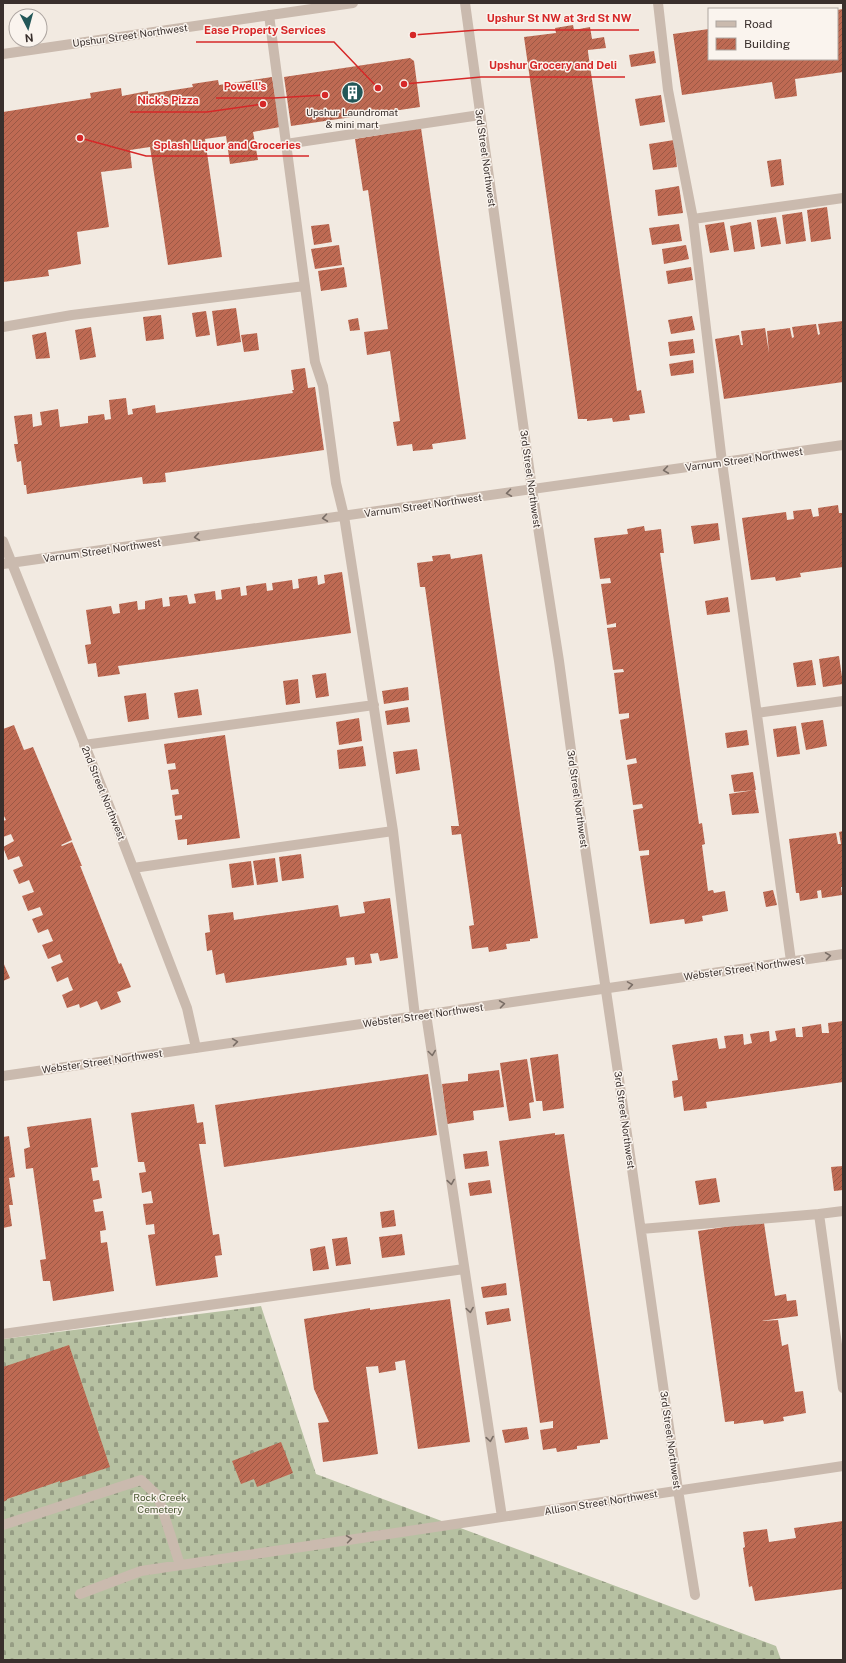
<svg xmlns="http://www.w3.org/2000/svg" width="846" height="1663" viewBox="0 0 846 1663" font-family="'Public Sans',sans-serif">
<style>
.cemetery{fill:url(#cemetery-stones)}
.building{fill:url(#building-hatch)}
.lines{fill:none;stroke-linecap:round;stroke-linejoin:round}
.minor{stroke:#cabaae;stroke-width:10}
.oneway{stroke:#7a6e66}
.labels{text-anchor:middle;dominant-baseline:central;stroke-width:3;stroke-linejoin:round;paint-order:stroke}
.street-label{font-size:10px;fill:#392f2c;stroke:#faf4ee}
.poi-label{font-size:10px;fill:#392f2c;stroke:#faf4ee}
.park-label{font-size:10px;fill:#495631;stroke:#faf4ee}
.leader{fill:none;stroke:#d62828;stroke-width:1.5}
.callout-dot{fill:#d62828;stroke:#faf4ee;stroke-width:1.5}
.callout-label{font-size:11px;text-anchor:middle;font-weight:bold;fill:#d62828;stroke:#faf4ee;stroke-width:3;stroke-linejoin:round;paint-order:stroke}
</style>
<defs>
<pattern id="cemetery-stones" width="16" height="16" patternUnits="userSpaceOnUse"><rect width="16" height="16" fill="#b7c1a2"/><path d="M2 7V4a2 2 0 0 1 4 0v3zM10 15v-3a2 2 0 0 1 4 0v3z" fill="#969d84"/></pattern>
<pattern id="building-hatch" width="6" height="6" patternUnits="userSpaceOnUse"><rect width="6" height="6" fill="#be6a53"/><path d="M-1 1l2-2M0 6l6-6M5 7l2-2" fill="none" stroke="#9b5845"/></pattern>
</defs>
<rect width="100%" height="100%" fill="#f2eae1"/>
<path class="cemetery" d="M261 1306 316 1474 776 1646 781 1660H3V1339Z"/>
<path class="building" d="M843 9V72L795 79 797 96 775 99 772 82 682 95 673 34 709 29V59H837V10Z
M573 25 574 30 590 27 592 39 604 37 606 48 588 50V52L637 391 641 390 645 413 629 415 630 420 613 422 612 418 587 421V419H578L524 37 556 33 555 28Z
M654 51 656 63 631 67 629 55Z
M410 58 414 61 420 107 291 126 284 77Z
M272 77 280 127 253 132 258 160 230 164 226 136 205 139 222 257 168 265 150 147 130 150 132 168 101 172 109 227 77 232 81 264 48 270 49 276 3 282V112L91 98 90 93 121 88 122 96 148 91V94L193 87 192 84 218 80 219 85Z
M661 95 665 122 640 126 635 99Z
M421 128 466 439 432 444 433 449 413 451 412 444 397 446 393 422 400 421 390 351 367 355 364 332 388 329 368 190 363 191 355 139Z
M674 140 677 167 653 170 649 144Z
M781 159 784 185 771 187 767 161Z
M679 186 683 213 658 216 655 190Z
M827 207 831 239 811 242 807 210Z
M802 212 806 241 786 244 782 215Z
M776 217 781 244 761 247 757 220Z
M724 222 729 250 710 253 705 225Z
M751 222 755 249 734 252 730 226Z
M329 224 332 242 314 245 311 226Z
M679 224 682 241 652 245 649 228Z
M339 245 342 265 315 269 311 249Z
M686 245 689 259 664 264 662 249Z
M344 267 347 287 321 291 318 271Z
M691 267 693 280 668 284 666 271Z
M236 308 241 342 217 346 212 311Z
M206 311 210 335 196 337 192 313Z
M161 315 164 339 146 341 143 317Z
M692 316 695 330 671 334 668 320Z
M358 318 360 330 350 331 348 320Z
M843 321V382L724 399 715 339 739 335 741 345H743L741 331 765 328 769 353 767 331 790 328 792 338 794 337 792 327 816 324 818 335 820 334 818 324Z
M91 327 96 357 80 360 75 330Z
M46 332 50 358 36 359 32 335Z
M257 333 259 350 244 352 241 335Z
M693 339 695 353 670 356 668 342Z
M693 360 694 373 671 376 669 364Z
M305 368 308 388 315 387 324 450 165 473 166 482 143 484 142 477 27 494 26 485H24L21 461 17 462 14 444H18L14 416 32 414 33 427 42 425 40 412 58 409 60 427 88 423V416L104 414 105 420 111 419 109 400 126 398 128 415 133 414 132 409 155 405 156 413 293 393 292 390H294L291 370Z
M838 505 839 513H843V567L800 573 801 577 776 581 775 577 751 580 742 518 786 512 787 520 794 519 793 511 811 509 813 517 819 516 818 508Z
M718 523 720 540 694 544 691 526Z
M644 526 645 531 661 529 664 553H660L699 824 702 823 705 844 702 845 708 891 713 890 714 893 725 891 728 911 702 916 703 921 685 924 684 919 650 924 640 856 649 855V850L639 851 633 810 643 808 642 804 633 805 627 765 637 763 636 758 626 760 620 720 629 718V713L619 714 614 673 624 672 623 669 613 670 607 628 616 627V623L607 625 601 584 611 583 610 578 600 579 594 538 628 534 627 529Z
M450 554 451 559 482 554 538 938 530 939V941L506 944 507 949 489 952 488 947 472 949 469 926 474 925 461 834 452 835 451 826H459L425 587H420L417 563 433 561 432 556Z
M342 572 351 633 118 666 120 674 98 677 96 663 88 664 85 645 91 644 86 610 111 606 113 614 120 613 119 604 137 601 138 610 145 609V601L162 598 163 607 170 606 169 597 187 595 189 604 196 603 194 594 215 591 216 600 222 599 221 590 240 587 241 596 247 595 246 586 266 583 267 591 273 590 272 583 292 580 293 589H294L299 588 298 579 317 576 318 585 325 583 324 575Z
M728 597 730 612 707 615 705 601Z
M839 656 843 684 823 687 819 659Z
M812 660 816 685 797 687 793 663Z
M326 673 329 696 316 698 312 675Z
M298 679 300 703 286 705 283 681Z
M408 687 409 700 384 704 382 691Z
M198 689 202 715 178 718 174 693Z
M146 693 149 719 128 722 124 696Z
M408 707 410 722 387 725 385 711Z
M359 718 362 741 339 745 336 722Z
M823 720 827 746 806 750 801 723Z
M14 725 24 750 33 747 72 840 61 845 62 846 72 842 82 866H80L81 868 119 964 121 963 131 987 117 992 121 1002 101 1010 97 1001 80 1008 79 1004 67 1008 62 995 73 990 70 983 68 977 57 982 51 967 63 962 61 958 60 954 48 959 42 945 53 941 48 929 38 933 32 919 43 915 40 907 28 911 22 896 34 892 29 880 19 884 13 870 23 866 19 856 8 860 3 847 14 841 11 834 3 837V821L6 820 3 814V729Z
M796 726 800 754 777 757 773 729Z
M747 730 749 745 727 748 725 733Z
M225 735 240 838 187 845V839L178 840 175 820 182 819V815L175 816 172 795 179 794 178 789 171 790 168 770 176 769 175 763 167 764 164 744Z
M363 746 366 766 339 769 337 750Z
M417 749 420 770 396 774 393 752Z
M753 772 756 790 734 792 731 775Z
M755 790 759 813 732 815 729 794Z
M843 831V887H841L842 895 822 898 821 890 817 891 818 898 800 901 799 893H796L789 839 836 833 838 844H841L839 832Z
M301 854 304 878 282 881 279 857Z
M275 858 278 882 257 885 253 861Z
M251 861 254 885 232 888 229 864Z
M773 890 777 905 766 907 763 892Z
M390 898 398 958 380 961 378 953 370 954 372 963 355 965 354 957 346 958 347 965 226 983 224 973 216 975 212 950 207 951 205 933 210 932 208 915 233 912 234 920 338 905 340 917 365 913 363 902Z
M3 962 10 978 3 981Z
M843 1021V1082L706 1102 707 1108 684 1111 682 1096 674 1098 672 1081 678 1080 672 1045 717 1038 719 1049 726 1048 724 1036 743 1034 744 1045 752 1043 750 1034 769 1031 770 1042 777 1040 775 1031 795 1028 796 1037H803L802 1027 821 1024 822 1033H829L828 1023Z
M558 1054 564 1108 543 1111 542 1101H536L530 1058Z
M527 1059 534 1102 529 1103 531 1118 509 1121 500 1063Z
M499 1070 504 1107 473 1111 474 1120 447 1124 442 1084 468 1081V1074Z
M428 1074 437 1135 224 1167 215 1105Z
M194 1104 197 1123 203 1122 206 1144H199L213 1235 219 1234 222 1255 215 1256 218 1277 156 1286 148 1235 155 1234 154 1224 146 1225 143 1204 153 1203 151 1191 142 1193 139 1173 146 1172 144 1162H138L131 1113Z
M91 1118 98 1167 91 1168 93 1181 99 1180 102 1198 93 1200 95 1212 103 1211 106 1230 100 1231 101 1243 107 1242 114 1291 53 1301 50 1281H43L40 1260 46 1259 33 1168 26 1169 24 1149 30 1147 27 1127Z
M555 1133V1135L564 1134 608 1439 600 1440V1443L577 1446V1449L557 1452 556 1448 543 1450 540 1430 553 1428V1421L540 1423 499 1141Z
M9 1136 15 1177 9 1178 13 1205H9L12 1226 3 1228V1137Z
M487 1151 489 1166 465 1169 463 1154Z
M843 1166V1190L834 1191 831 1167Z
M716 1178 720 1202 699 1205 695 1181Z
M490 1180 492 1193 470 1196 468 1183Z
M394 1210 396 1226 382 1228 380 1212Z
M751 1223H764L775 1296 786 1294 787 1301 796 1300 798 1316 761 1321 778 1320 782 1346 788 1344 795 1392 803 1391 806 1413 783 1417 784 1421 764 1424 763 1420 734 1424V1421L725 1422 698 1231Z
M402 1234 405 1255 382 1258 379 1237Z
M347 1237 351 1264 336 1266 332 1239Z
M325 1246 329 1269 313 1271 310 1249Z
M506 1283 507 1295 483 1298 481 1287Z
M450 1299 470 1442 418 1449 405 1360 395 1362 396 1370 379 1373 378 1366 366 1367 378 1454 323 1462 318 1423 329 1422 314 1389 304 1319 370 1308V1310Z
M509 1308 511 1321 487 1325 485 1312Z
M69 1345 110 1467 60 1483V1481L7 1499V1500L3 1502V1367Z
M527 1427 529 1439 505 1443 502 1430Z
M281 1442 293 1473 257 1487 254 1479 241 1484 232 1461Z
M843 1521V1589L755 1601 752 1586 749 1587 743 1548 745 1547 743 1532 767 1529 769 1542 796 1538 794 1528Z"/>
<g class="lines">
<path class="minor" d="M465 3 532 489 559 661 574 772 627 1134 678 1490 695 1595
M658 3 668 90 693 219 722 462 791 961
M269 15 315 362 323 386 336 483 344 516 393 831 415 1016
M3 54 353 3
M286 144 480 115
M693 219 843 198
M3 327 72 315 305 286
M3 541 110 808 187 1008 196 1048
M3 564 843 445
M757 713 843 701
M84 745 374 705
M133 868 393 831
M426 1014 502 1517
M3 1076 843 954
M819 1214 843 1388
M641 1229 819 1214 843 1211
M3 1334 464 1269
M3 1525 141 1480 158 1496 180 1565
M80 1594 141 1571 843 1466"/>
</g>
<defs><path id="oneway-chevron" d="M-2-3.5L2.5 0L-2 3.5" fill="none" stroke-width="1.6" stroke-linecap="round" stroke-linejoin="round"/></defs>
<g class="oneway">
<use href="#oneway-chevron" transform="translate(666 470) rotate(172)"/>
<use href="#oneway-chevron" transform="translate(509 493) rotate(172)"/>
<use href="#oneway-chevron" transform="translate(325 518) rotate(172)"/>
<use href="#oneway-chevron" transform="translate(197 537) rotate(172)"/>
<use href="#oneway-chevron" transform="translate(828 956) rotate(-8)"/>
<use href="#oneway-chevron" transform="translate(630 985) rotate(-9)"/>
<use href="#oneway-chevron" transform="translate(502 1004) rotate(-8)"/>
<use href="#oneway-chevron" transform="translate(235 1042) rotate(-8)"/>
<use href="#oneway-chevron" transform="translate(432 1053) rotate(82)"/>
<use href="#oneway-chevron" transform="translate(451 1182) rotate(81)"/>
<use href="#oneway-chevron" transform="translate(470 1310) rotate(81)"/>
<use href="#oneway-chevron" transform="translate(490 1439) rotate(81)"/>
<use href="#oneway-chevron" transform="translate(349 1539) rotate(-8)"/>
</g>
<defs>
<symbol id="building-disc" viewBox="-11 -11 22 22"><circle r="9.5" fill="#235758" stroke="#faf4ee"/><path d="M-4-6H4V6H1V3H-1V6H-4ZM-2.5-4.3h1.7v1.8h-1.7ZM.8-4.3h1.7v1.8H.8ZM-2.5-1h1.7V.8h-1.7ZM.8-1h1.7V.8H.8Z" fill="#fff"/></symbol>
</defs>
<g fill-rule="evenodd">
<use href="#building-disc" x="340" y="80" width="25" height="25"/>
</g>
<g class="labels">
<g class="street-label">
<text transform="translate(130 35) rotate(-8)">Upshur Street Northwest</text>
<text transform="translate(486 158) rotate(82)">3rd Street Northwest</text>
<text transform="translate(744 459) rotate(-8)">Varnum Street Northwest</text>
<text transform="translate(531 479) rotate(82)">3rd Street Northwest</text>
<text transform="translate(423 505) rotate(-8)">Varnum Street Northwest</text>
<text transform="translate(102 550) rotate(-8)">Varnum Street Northwest</text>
<text transform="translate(104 793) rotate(68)">2nd Street Northwest</text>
<text transform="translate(578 799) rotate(82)">3rd Street Northwest</text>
<text transform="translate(744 968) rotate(-8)">Webster Street Northwest</text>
<text transform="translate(423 1015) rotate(-8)">Webster Street Northwest</text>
<text transform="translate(102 1061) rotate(-8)">Webster Street Northwest</text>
<text transform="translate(625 1120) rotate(82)">3rd Street Northwest</text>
<text transform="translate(671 1440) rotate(82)">3rd Street Northwest</text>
<text transform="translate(601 1502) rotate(-9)">Allison Street Northwest</text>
</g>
<g class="poi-label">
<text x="352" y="112">Upshur Laundromat<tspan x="352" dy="12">&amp; mini mart</tspan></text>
</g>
<g class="park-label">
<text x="160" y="1497">Rock Creek<tspan x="160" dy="12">Cemetery</tspan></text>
</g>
</g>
<path class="leader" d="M413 35L478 30H639M378 88L334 42H196M404 84L481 77H625M325 95L274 98H216M263 104L207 112H130M80 138L146 156H309"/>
<g class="callout-dot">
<circle cx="413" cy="35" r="4"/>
<circle cx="378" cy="88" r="4"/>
<circle cx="404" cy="84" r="4"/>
<circle cx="325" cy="95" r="4"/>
<circle cx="263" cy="104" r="4"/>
<circle cx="80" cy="138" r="4"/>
</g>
<g class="callout-label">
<text x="559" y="22">Upshur St NW at 3rd St NW</text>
<text x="265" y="34">Ease Property Services</text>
<text x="553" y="69">Upshur Grocery and Deli</text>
<text x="245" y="90">Powell's</text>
<text x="168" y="104">Nick's Pizza</text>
<text x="227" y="149">Splash Liquor and Groceries</text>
</g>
<rect width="846" height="1663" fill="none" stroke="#392f2c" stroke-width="8"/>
<rect x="708" y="8" width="130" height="52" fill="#faf4ee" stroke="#ada5a0"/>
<rect x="716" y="21" width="20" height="6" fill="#cabaae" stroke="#ada5a0"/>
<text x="744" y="28" font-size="12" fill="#392f2c">Road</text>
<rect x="716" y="38" width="20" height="12" fill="url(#building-hatch)" stroke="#ada5a0"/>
<text x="744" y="48" font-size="12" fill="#392f2c">Building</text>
<g transform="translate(28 28) rotate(174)"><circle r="19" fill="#faf4ee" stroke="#ada5a0"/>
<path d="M0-3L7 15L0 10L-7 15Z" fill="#235758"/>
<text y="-6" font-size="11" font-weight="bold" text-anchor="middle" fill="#392f2c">N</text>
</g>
</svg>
